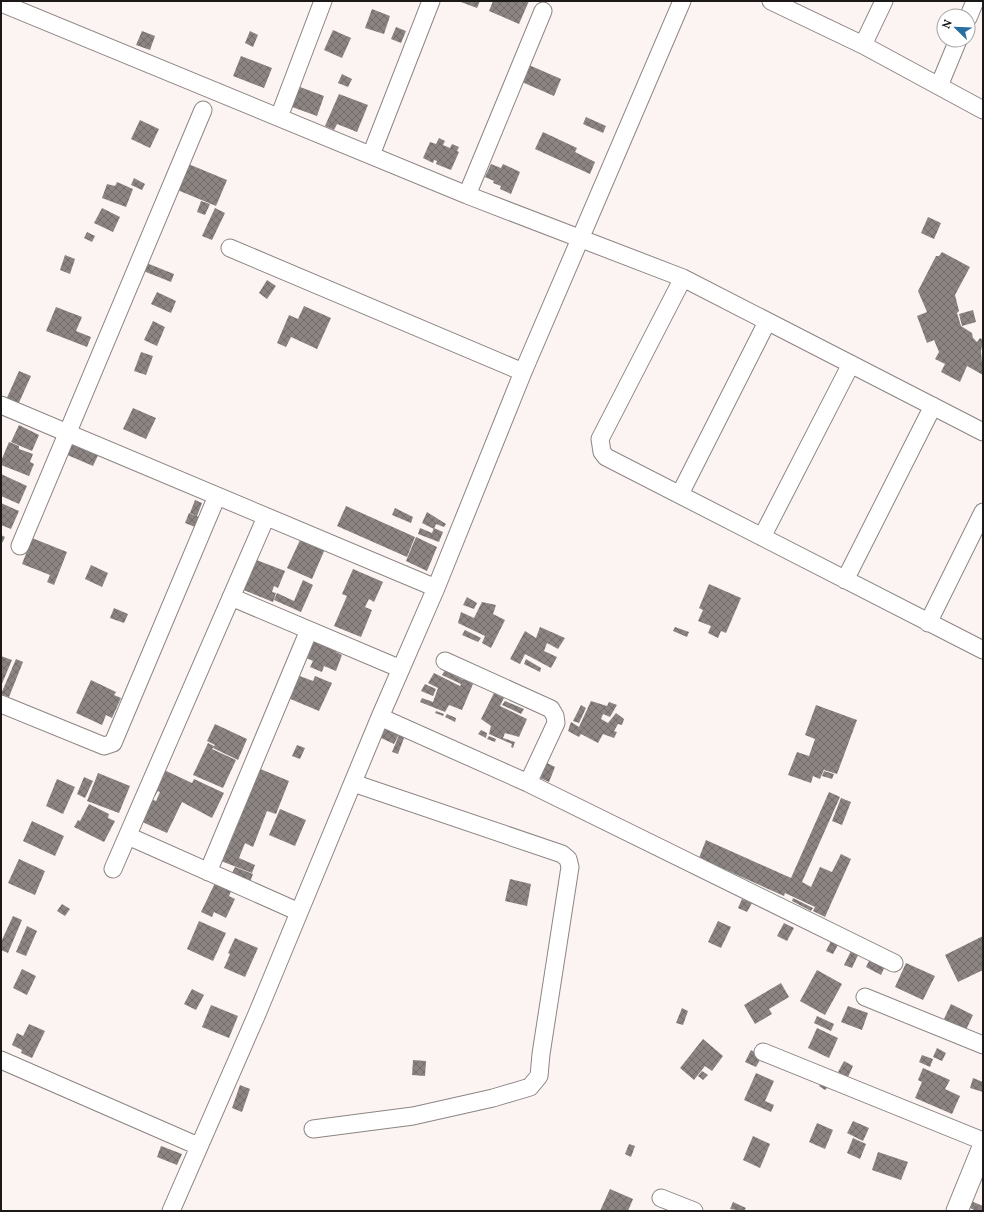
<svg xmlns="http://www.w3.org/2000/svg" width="984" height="1212" viewBox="0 0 984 1212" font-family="Lora,serif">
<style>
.building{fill:url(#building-cross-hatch)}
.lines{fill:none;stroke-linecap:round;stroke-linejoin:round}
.minor-casing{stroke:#8c8583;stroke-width:19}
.major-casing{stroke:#8c8583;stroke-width:23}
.minor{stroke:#fff;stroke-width:17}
.major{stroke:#fff;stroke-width:21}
</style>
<defs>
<pattern id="building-cross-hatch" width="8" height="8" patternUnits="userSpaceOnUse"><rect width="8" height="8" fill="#8b8482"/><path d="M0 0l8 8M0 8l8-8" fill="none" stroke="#716b69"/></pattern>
</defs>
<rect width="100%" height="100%" fill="#fcf4f2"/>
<path class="building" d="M458 1H480L477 8Z
M493 1H529L519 24 489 11Z
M372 9 390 16 384 34 365 28Z
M396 27 406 31 401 43 391 39Z
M333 30 351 38 342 58 324 50Z
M142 31 155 36 150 50 136 45Z
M250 31 258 35 253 47 245 43Z
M241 56 272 68 264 88 233 76Z
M529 65 561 79 554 96 522 82Z
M342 74 352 79 348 87 338 83Z
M300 87 324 96 317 116 292 107Z
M339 94 368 105 357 132 337 124 334 130 325 126Z
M586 117 606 126 603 133 583 124Z
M140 120 159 129 150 148 131 139Z
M543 132 577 148 575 152 595 162 590 174 535 149Z
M439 138 445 141 443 145 450 148 452 144 459 147 457 151 459 152 451 170 436 164 437 161 434 160 433 163 423 158 430 142 436 144Z
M186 163 227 180 216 206 175 189Z
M491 164 501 168 503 164 520 172 511 194 500 189 501 186 493 183 494 181 485 177Z
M134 178 145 184 142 190 131 185Z
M117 182 133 189 126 207 102 198 107 184 115 186Z
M201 201 210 204 205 215 197 212Z
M102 208 120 217 113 232 94 223Z
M215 208 225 213 212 240 202 236Z
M928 217 941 223 934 239 921 233Z
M87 232 95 236 92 242 84 238Z
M942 252 970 267 955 295 959 311 957 313 961 326 972 333 973 338 977 342 980 338 983 340 981 351 983 375 967 366 960 382 941 372 945 364 935 359 939 352 934 340 927 343 917 316 927 312 918 291 936 256H939Z
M65 255 75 259 70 274 60 270Z
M144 262 174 274 171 282 141 270Z
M267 280 276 286 267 299 259 293Z
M157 292 176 301 171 313 151 304Z
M304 306 331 318 317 349 291 337 286 347 277 343 289 315 298 319Z
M56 307 82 317 76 331 91 337 87 347 46 331Z
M973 310 976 322 962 326 959 314Z
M153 321 165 327 157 346 144 340Z
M141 352 153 356 146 375 134 371Z
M19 371 31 376 17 407 5 402Z
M133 408 156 418 146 439 123 429Z
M19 425 39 435 32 451 11 442Z
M72 439 100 451 93 466 65 454Z
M9 442 19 446V449L33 454 30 462 34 464 29 476 1 465V461Z
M1 474 27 486 19 504 1 496Z
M195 500 202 503 197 516 190 513Z
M1 503 19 511 11 529 1 525Z
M346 506 415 537 407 557 337 526Z
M395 508 413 517 411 523 392 515Z
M427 512 446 524 444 527 436 524 434 529 422 523Z
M189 513 199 517 195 527 185 523Z
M420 528 432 533 434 528 443 532 439 542 418 534Z
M1 535 5 537 1 545Z
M416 537 437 547 427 571 406 561Z
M32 538 67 552 54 585 47 582 50 575 22 564Z
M301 538 325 549 312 579 287 568Z
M254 559 285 571 278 588 274 586 272 592 276 593 273 602 241 589Z
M91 565 108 573 102 587 85 579Z
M353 569 383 582 374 602 369 599 365 607 372 610 361 637 334 626 347 596 342 594Z
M303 580 313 585 301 612 274 600 277 593 294 601Z
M709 584 741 598 726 633 721 631 718 638 708 633 711 626 698 621 703 610 699 608Z
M467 597 477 603 474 609 463 605Z
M482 602 496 605 493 614 505 620 491 648 482 643 485 636 458 623 461 612 474 618Z
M114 608 128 614 124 623 110 618Z
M540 627 565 638 558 649 547 643 544 651 557 657 551 668 525 654 520 664 510 659 525 631 536 638Z
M675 627 689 632 687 637 673 631Z
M465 630 481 638 478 642 462 635Z
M313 636 338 647 336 652 342 655 336 671 324 666 322 672 310 667 313 661 304 657Z
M1 656 12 660 1 686Z
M16 659 23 662 9 697 1 694Z
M526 659 541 668 540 672 524 664Z
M445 670 463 680 464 678 473 684 462 710 449 705 445 712 420 702 422 698 433 702 438 688 428 683 434 673 460 686 461 684 442 675Z
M297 675 313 681 315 676 332 683 319 711 288 698Z
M91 680 116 692 114 695 121 698 112 718 106 715 102 725 76 713Z
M425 684 436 689 433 696 421 691Z
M494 693 504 698 500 706 527 719 519 737 505 733 503 738 515 742 513 748 511 747 512 744 489 734 491 726 481 719Z
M505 701 524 709 521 714 502 705Z
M591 701 607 706 609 702 617 705 610 717 603 714 601 719 608 723 616 713 624 719 622 725 618 724 614 731 617 732 614 738 603 734 598 743 581 734 579 737 568 731 571 722 579 727Z
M581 705 586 708 579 723 573 721Z
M816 705 857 720 837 774 824 770 825 767 820 779 813 776 811 783 788 775 797 752 809 756 815 739 805 735Z
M436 711 444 714 443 716 435 713Z
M447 714 456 718 455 722 445 717Z
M215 724 247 739 238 760 213 748 215 745 207 741Z
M385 724 400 732 394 744 379 737Z
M481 730 487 733 486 738 478 734Z
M399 735 404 738 398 754 392 752Z
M489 736 496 739 495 742 487 739Z
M208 743 214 746 212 749 236 760 223 788 193 775Z
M297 745 305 748 300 759 292 756Z
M545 762 555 767 549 782 538 777Z
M258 768 289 781 276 814 267 811 253 847 245 843 239 858 255 865 252 873 221 861Z
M162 769 192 783 194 779 224 793 212 818 182 802 167 833 140 821 151 799 156 801 160 792 158 791 155 796 150 793Z
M824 771 834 774 832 779 822 776Z
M98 773 130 786 119 813 87 801Z
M84 777 93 781 85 798 77 794Z
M57 779 75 787 63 814 46 806Z
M829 792 840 797 802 882 811 887 820 867 832 872 841 854 851 859 825 917 813 911 815 907 785 893 784 896 699 858 706 840 791 878Z
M841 798 851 802 842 825 832 821Z
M89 804 109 814 108 818 115 821 104 842 74 827 78 820 80 821Z
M280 809 306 820 295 846 269 835Z
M32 821 64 836 55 856 23 841Z
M19 859 45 871 35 895 8 883Z
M235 867 253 874 250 882 231 875Z
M510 879 531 884 527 906 505 901Z
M216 881 232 889 229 896 235 899 226 918 214 912 212 917 201 912Z
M793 898 813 908 811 911 792 901Z
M742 899 752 903 747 912 738 908Z
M62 904 70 909 65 916 57 911Z
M13 916 22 920 8 953 1 950V942Z
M199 921 226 933 213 961 187 949Z
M718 921 731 927 721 948 708 942Z
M784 923 794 928 787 941 777 936Z
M27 926 37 931 26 956 16 952Z
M983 936V970L958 982 945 955Z
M235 938 258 948 245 977 224 968 230 954 228 953Z
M832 939 839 943 833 954 826 951Z
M852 949 859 953 852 968 844 965Z
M871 957 886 964 881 975 866 967Z
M906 963 935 976 923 1000 895 987Z
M22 969 36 976 27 995 13 988Z
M817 970 842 984 825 1015 800 1001Z
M781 983 789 997 769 1009 772 1014 755 1024 744 1005Z
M192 989 204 995 196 1010 184 1004Z
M951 1004 973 1015 966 1030 944 1019Z
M211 1005 238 1016 229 1038 202 1027Z
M848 1006 868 1013 862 1030 841 1022Z
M682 1008 688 1011 683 1025 676 1023Z
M817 1016 834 1024 831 1031 814 1023Z
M29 1024 45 1031 32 1058 21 1053 22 1050 12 1045 17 1033 23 1036Z
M817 1028 838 1038 829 1058 808 1048Z
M703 1039 723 1056 712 1071 705 1066 694 1080 680 1068Z
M937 1048 946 1053 942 1061 933 1057Z
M751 1050 762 1056 756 1067 745 1062Z
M922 1055 933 1059 930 1067 919 1062Z
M413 1060 426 1061 425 1076 412 1075Z
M844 1061 853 1066 848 1077 838 1072Z
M923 1068 950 1080 945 1089 960 1096 952 1114 915 1098 922 1082 918 1080Z
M702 1071 708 1075 703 1080 698 1076Z
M756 1073 774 1081 765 1101 774 1105 771 1112 744 1100Z
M973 1078 983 1082V1092L970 1088Z
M823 1081 829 1086 825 1090 819 1086Z
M240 1085 250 1089 242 1112 232 1108Z
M853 1121 869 1128 863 1141 847 1133Z
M817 1123 833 1130 825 1149 809 1142Z
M753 1136 770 1144 760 1168 743 1160Z
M853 1138 866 1144 860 1159 847 1153Z
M629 1144 635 1146 631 1157 625 1154Z
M161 1146 182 1154 177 1165 157 1157Z
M878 1152 908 1162 901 1180 872 1170Z
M610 1189 633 1199 628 1211H600Z
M971 1201 983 1206V1211H976L968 1207Z
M733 1202 746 1208 744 1211 730 1209Z"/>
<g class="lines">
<defs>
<path id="minor" d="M771 1 863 45 884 1
M1 3 467 195 683 278 983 432
M968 18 975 1
M863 45 983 110
M939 86 958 40
M279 117 323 1
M371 155 431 1
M467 195 543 11
M230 248 523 372
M683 278 600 439 602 452 606 457 983 650
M1 405 436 588
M680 494 767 322
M762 537 851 364
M20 546 203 110
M845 580 933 406
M231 597 401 669
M928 623 983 512
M445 661 551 709 555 716 556 723 528 783
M1 704 104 746 113 743 217 496
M380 717 528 783 894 963
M128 836 299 912
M113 869 266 517
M208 872 309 630
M865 997 983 1045
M763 1052 983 1141
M1 1060 198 1146
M313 1129 413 1116 493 1098 530 1087 539 1076 541 1054 570 867 568 859 562 854 353 783
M661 1198 694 1211
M171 1211 257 1014 380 717 436 588 523 372 682 1"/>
<path id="major" d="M957 1211 983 1147"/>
</defs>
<use href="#minor" class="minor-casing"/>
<use href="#major" class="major-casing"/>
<use href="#minor" class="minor"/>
<use href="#major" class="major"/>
</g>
<rect width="984" height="1212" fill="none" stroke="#1b1817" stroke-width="4"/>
<g transform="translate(956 28) rotate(293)"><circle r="19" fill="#ffffff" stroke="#a4a3a2"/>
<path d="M0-3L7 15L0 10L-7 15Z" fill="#266da1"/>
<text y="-6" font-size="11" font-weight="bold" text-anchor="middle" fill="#1b1817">N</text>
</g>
</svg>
